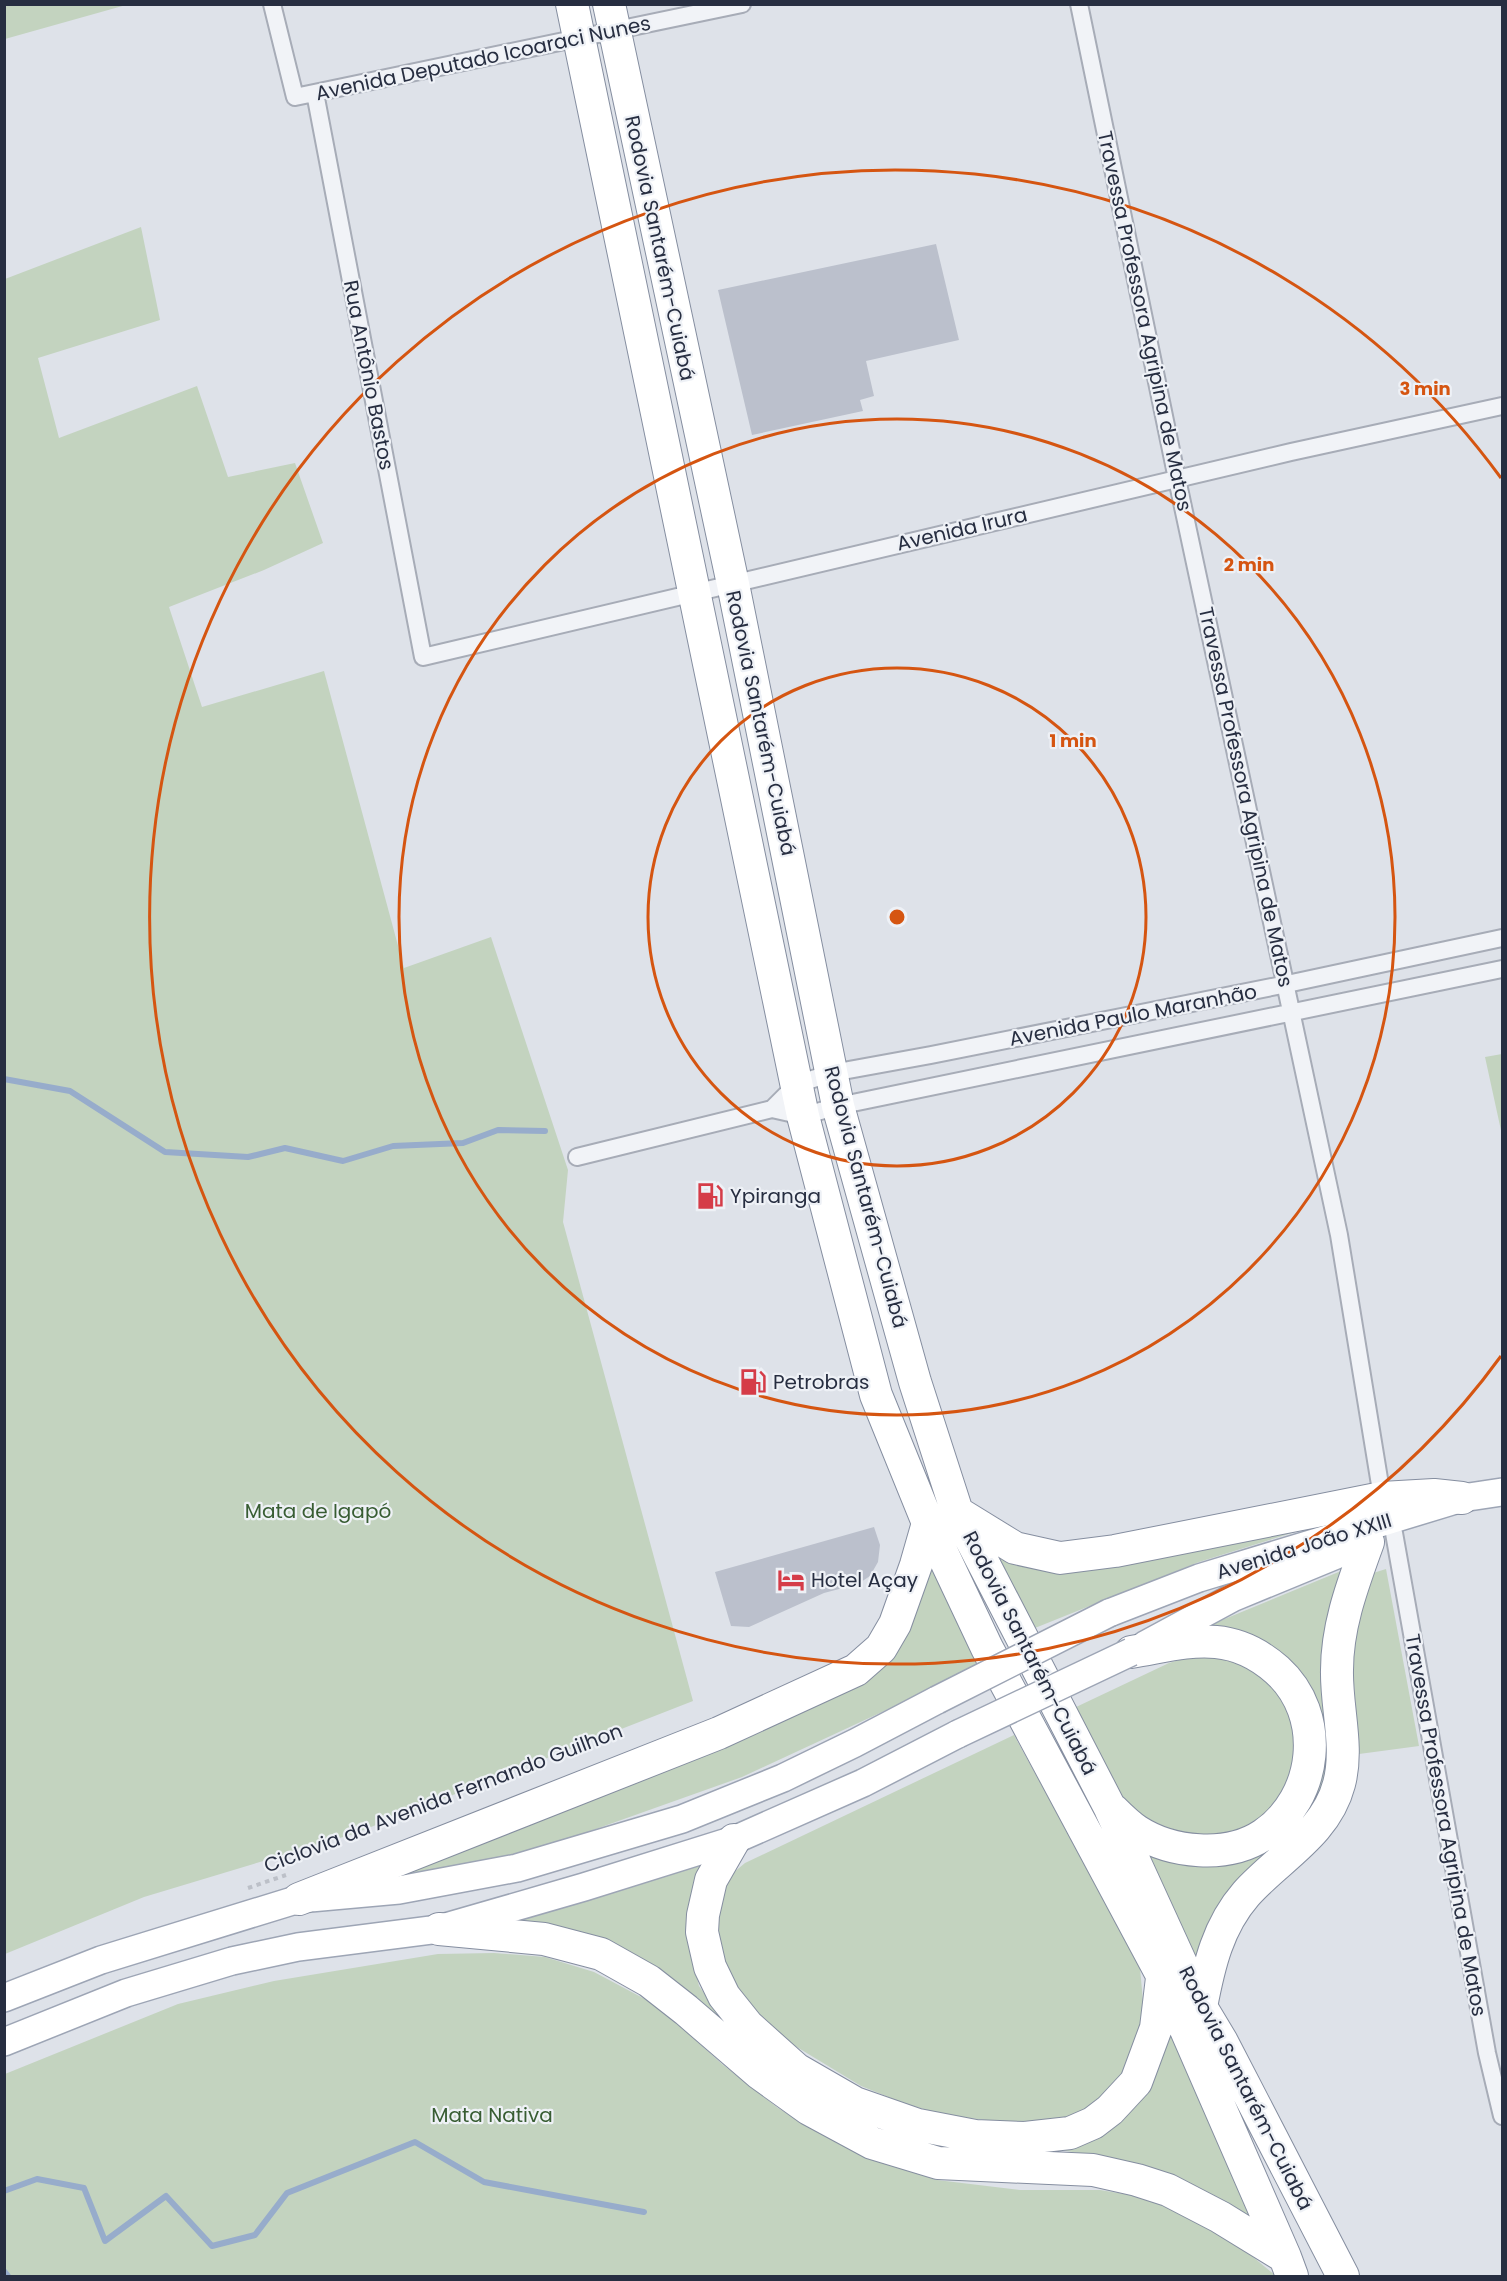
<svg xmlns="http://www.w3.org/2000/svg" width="1507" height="2281" viewBox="0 0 1507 2281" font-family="Poppins,sans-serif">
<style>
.green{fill:#c3d3bf}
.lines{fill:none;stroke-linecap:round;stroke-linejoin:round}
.stream{stroke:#97accb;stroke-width:6}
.building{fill:#bbc0cc}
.street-casing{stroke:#a7acb7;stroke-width:20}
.primary-casing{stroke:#9da5b5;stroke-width:30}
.highway-casing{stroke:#858ea0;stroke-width:34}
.path{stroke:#bcc0c8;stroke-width:4;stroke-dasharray:4.5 4.5;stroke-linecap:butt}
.street{stroke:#f1f3f7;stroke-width:16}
.primary{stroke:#fff;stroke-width:27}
.highway{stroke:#fff;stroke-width:32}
.primary-bridge-casing{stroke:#9da5b5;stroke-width:30;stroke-linecap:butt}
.primary-bridge{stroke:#fff;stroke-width:27}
.ring{fill:none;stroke:#d55511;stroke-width:3}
.labels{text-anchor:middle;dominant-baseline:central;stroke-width:4.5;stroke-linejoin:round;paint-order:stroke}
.street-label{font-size:20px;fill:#272e41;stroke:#eef1f6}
.poi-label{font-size:20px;fill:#272e41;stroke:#eef1f6;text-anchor:start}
.park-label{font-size:20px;fill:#385d33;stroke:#eef1f6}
.centre{fill:#d55511;stroke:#eef1f6;stroke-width:3}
.ring-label{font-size:18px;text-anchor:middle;font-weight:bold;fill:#d55511;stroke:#eef1f6;stroke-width:4.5;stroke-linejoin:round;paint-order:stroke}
</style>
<rect width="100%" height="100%" fill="#dee2e9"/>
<path class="green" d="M5 4H126V5L5 39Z
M141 227 160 320 38 358 59 438 197 386 228 477 295 463 323 543 264 570 169 607 202 707 324 671 404 968 491 937 568 1170 563 1222 693 1701 353 1834 144 1897 5 1954V279Z
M1502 1054V1135L1485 1057Z
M1369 1509 1199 1562 1035 1628 983 1538 1011 1555Z
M922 1543 981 1666 742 1777 579 1835 410 1885 299 1899 856 1670Z
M1386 1569 1419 1746 1359 1754 1353 1670 1358 1606 1370 1574Z
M1341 1571 1331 1607 1325 1716 1326 1770 1320 1790 1306 1815 1200 1966 1144 1851 1178 1858 1302 1812 1287 1660C1251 1629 1238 1633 1193 1632Z
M1202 1653 1234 1655 1283 1694 1295 1725 1298 1752 1288 1788 1266 1817 1238 1836 1207 1841 1173 1832 1147 1820 1124 1801 1074 1708 1169 1663Z
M1014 1735 1132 1950 1140 1968 1144 2012 1141 2033 1126 2080 1084 2111 1058 2119 1019 2124 945 2115 906 2104 861 2086 782 2038 758 2019 734 1990 714 1945 721 1891 733 1873 745 1863Z
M706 1864 690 1949 699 1986 728 2026 667 1975 632 1953 591 1935 501 1923Z
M494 1953 545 1957 594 1972 658 2006 722 2064 778 2108 839 2144 937 2180 1020 2190H1100L1161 2200 1235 2242 1276 2276H5V2074L178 2004 274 1981 438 1954Z
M1171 2020 1280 2244 1166 2175 1122 2160 1054 2149 1079 2143Z"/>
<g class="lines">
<path class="stream" d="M4 1079 70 1091 165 1152 248 1157 285 1148 343 1161 393 1146 463 1143 498 1130 545 1131
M4 2191 37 2179 84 2188 105 2241 166 2196 212 2246 255 2235 287 2193 415 2142 484 2182 644 2212
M4 2271 8 2276"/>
</g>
<path class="building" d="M936 244 959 340 866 361 874 396 860 400 863 411 752 435 718 290Z
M874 1527 880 1545 878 1562 870 1576 858 1584 824 1593 749 1627 731 1626 715 1572Z"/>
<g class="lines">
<defs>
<path id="street" d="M272 4 295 97 742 4
M1079 4 1177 479 1339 1235 1383 1503
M315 93 423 657 1291 452 1502 406
M772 1109 797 1084 832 1073 931 1055 1287 984 1502 938
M577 1157 772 1109 803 1116 838 1106 1502 969
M1394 1533 1487 2053 1502 2116"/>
<path id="primary" d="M1109 1613 1199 1578 1462 1498 1502 1492
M1145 1645 1232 1598 1363 1544
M4 1998 101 1960 299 1899 399 1890 517 1868 682 1819 783 1778 855 1743 937 1700
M4 2042 126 1993 232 1961 298 1947 439 1929 584 1887 734 1840 863 1783 958 1734"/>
<path id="highway" d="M572 4 803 1116 876 1395 928 1523 987 1648 1163 1977 1285 2257 1292 2276
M609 4 733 584 838 1106 915 1382 957 1512 1110 1808 1201 2007 1222 2042 1343 2276
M958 1513 1015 1548 1060 1558 1115 1551 1382 1498 1434 1495 1462 1498
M1113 1810C1120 1817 1128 1825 1137 1831 1171 1853 1227 1859 1263 1835 1318 1798 1327 1715 1277 1670 1260 1655 1239 1644 1216 1642 1188 1639 1158 1648 1131 1652
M734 1840 711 1880 703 1915 702 1932 710 1967 724 1996 748 2026 796 2069 855 2103 918 2125 975 2136 1025 2138 1070 2133 1093 2123 1110 2110 1136 2082 1156 2028 1162 1978
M299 1899 719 1733 856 1670 881 1648 895 1624 916 1565 928 1523
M439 1929 544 1939 601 1954 649 1981 686 2010 759 2073 809 2109 872 2143 938 2163 1093 2170 1137 2180 1168 2190 1220 2217 1285 2257
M1201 2007C1209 1965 1218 1926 1246 1894 1278 1858 1326 1834 1339 1784 1349 1747 1336 1707 1337 1670 1337 1625 1353 1584 1368 1542"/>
</defs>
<use href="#street" class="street-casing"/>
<use href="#primary" class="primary-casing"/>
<use href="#highway" class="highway-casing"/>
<path class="path" d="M248 1888 286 1875"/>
<use href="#street" class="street"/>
<use href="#primary" class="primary"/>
<use href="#highway" class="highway"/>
<defs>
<path id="primary-bridge" d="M937 1700 1109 1613
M958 1734 1131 1652"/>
</defs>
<use href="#primary-bridge" class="primary-bridge-casing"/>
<use href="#primary-bridge" class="primary-bridge"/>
</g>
<g class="ring">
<circle cx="897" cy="917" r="249"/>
<circle cx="897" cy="917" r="498"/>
<path d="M1501 1356A747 747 0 1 1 1501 478"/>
</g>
<defs>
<symbol id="fuel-bare" viewBox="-9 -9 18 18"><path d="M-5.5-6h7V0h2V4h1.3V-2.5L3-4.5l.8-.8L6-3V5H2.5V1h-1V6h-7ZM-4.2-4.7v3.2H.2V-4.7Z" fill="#d53c48" stroke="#eef1f6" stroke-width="2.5" paint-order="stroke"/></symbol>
<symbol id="hotel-bare" viewBox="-9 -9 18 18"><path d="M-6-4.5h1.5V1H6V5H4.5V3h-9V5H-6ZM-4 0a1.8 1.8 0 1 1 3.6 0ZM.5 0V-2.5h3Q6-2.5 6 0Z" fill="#d53c48" stroke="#eef1f6" stroke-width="2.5" paint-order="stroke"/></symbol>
</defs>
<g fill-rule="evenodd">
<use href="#fuel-bare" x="691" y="1177" width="38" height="38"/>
<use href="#fuel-bare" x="734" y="1363" width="38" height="38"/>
<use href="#hotel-bare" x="772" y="1561" width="38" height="38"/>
</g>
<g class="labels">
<g class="street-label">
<text transform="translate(483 58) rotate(-12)">Avenida Deputado Icoaraci Nunes</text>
<text transform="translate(660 248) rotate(78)">Rodovia Santarém-Cuiabá</text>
<text transform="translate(1145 321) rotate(78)">Travessa Professora Agripina de Matos</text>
<text transform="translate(369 375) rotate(79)">Rua Antônio Bastos</text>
<text transform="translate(962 529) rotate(-13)">Avenida Irura</text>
<text transform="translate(761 723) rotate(78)">Rodovia Santarém-Cuiabá</text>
<text transform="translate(1246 797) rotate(78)">Travessa Professora Agripina de Matos</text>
<text transform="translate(1133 1015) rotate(-11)">Avenida Paulo Maranhão</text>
<text transform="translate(866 1197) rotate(75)">Rodovia Santarém-Cuiabá</text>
<text transform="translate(1304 1546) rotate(-17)">Avenida João XXIII</text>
<text transform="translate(1030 1653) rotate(63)">Rodovia Santarém-Cuiabá</text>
<text transform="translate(443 1798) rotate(-21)">Ciclovia da Avenida Fernando Guilhon</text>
<text transform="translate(1446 1825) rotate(80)">Travessa Professora Agripina de Matos</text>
<text transform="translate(1246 2088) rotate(63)">Rodovia Santarém-Cuiabá</text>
</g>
<g class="poi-label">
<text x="730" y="1196">Ypiranga</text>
<text x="773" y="1382">Petrobras</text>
<text x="811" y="1580">Hotel Açay</text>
</g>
<g class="park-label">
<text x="318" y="1511">Mata de Igapó</text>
<text x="492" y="2115">Mata Nativa</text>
</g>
</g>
<circle cx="897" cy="917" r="9" class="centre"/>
<g class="ring-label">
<text x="1425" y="395">3 min</text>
<text x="1249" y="571">2 min</text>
<text x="1073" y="747">1 min</text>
</g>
<rect width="1507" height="2281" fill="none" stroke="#272e41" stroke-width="12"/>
</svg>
